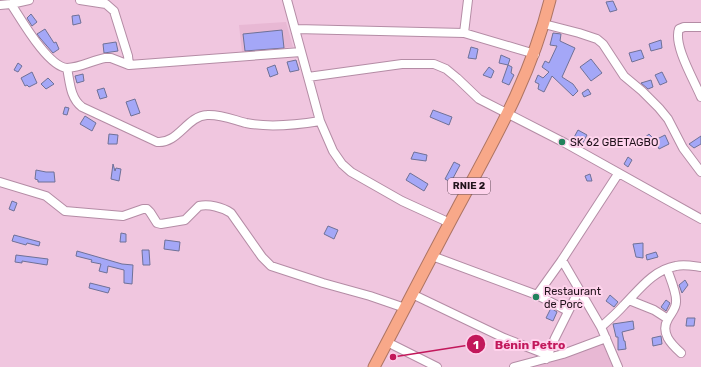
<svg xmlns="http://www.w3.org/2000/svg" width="701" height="367" viewBox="0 0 701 367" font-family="Rubik,sans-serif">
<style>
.built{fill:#e8b8d4}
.building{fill:#a4a7f7;stroke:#6f7197}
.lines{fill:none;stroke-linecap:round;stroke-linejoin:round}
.minor-casing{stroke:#b48ca5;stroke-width:10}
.highway-casing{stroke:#ad7463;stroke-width:13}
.minor{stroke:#fff;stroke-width:8}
.highway{stroke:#f8a889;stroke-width:11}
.poi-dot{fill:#21835c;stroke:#fed3ec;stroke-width:1.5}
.labels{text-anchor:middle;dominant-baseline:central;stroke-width:4;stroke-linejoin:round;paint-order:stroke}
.shield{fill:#fed3ec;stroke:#644d5a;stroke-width:1}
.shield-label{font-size:10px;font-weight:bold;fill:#22131c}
.poi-label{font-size:11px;fill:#22131c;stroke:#fed3ec;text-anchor:start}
.leader{fill:none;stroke:#c2185b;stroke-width:1.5}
.callout-dot{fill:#c2185b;stroke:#fed3ec;stroke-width:1.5}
.mark-label{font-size:12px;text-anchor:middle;font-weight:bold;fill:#fff}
.callout-label{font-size:12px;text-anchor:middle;font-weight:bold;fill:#c2185b;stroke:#fed3ec;stroke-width:4;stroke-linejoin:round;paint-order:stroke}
</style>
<rect width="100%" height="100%" fill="#f0c6df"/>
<path class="built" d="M286 22 293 47 242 52 239 25Z
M606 338 618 367H512Z"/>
<path class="building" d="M613 1 617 10 610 12 606 2Z
M31 14 37 22 32 26 27 18Z
M79 15 81 23 73 25 72 16Z
M45 29 54 43 56 42 59 49 53 53 40 38 37 34Z
M282 30 284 48 245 51 243 34Z
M553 33 561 34 560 41 575 48 562 77 573 84 578 91 573 96 552 76 544 92 538 89 539 84 535 82 538 75 543 78 549 72 542 67 545 61 549 63 557 46 550 45Z
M661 40 662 48 651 51 649 44Z
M116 42 118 51 104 53 103 44Z
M471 47 478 49 476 59 468 58Z
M641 50 644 58 632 62 629 53Z
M501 55 510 59 508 65 499 63Z
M591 59 602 73 591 81 580 67Z
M296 60 299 70 290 72 287 62Z
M18 63 22 66 18 72 14 70Z
M275 65 278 74 270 77 267 68Z
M508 65 512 67 511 73 514 75 509 85 502 82Z
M489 67 494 71 491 78 483 75Z
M32 72 37 83 29 87 27 85 25 86 21 78Z
M662 72 667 82 660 85 655 75Z
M83 74 84 81 77 83 75 76Z
M48 78 54 84 46 89 41 84Z
M651 80 653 87 648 89 641 83Z
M104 88 107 97 100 99 97 90Z
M588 89 591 94 584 97 582 93Z
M135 99 140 113 131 116 126 102Z
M65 107 69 108 67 115 63 114Z
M433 110 452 117 449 125 430 117Z
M85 116 96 123 92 131 80 124Z
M578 130 587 135 581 146 572 141Z
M109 134 118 135 117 144H108Z
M649 134 655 140 650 147 643 139Z
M665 135 669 144 659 149 655 140Z
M701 136V144L694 148 689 144Z
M414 152 427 155 426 161 411 159Z
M628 157 632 160 628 167 624 164Z
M454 162 460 165 451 182 445 179Z
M113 164 115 171 116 168 121 169 119 181 111 179Z
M36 170 46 172H54L55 182H38V180L35 179Z
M410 173 428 184 424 191 406 180Z
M590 174 592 181H587L585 176Z
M12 201 17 203 14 211 9 209Z
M328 226 338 230 334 239 324 234Z
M121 233 126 234V242H120Z
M14 235 40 242 39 246 27 243 26 245 12 241Z
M165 240 180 242 179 251 164 249Z
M643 243V258L636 257 633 244Z
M142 250H149L150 265H143Z
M77 251 122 264 133 265 132 284 124 283V270L108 266 107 273 99 271 101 264 91 262 92 260 76 256Z
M656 252 658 257 647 260 646 255Z
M16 255 48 259 47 265 22 261V263L15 262Z
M685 280 688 285 682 293 679 285Z
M90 283 110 288 108 293 89 288Z
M610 295 618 302 614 307 606 301Z
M666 300 670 303 666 311 661 307Z
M551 308 557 312 553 321 546 318Z
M687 318H695L694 326H686Z
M633 321 634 329 622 332 624 341H625L626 349 618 350V337H616L613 324Z
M661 336 662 344 653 346 652 338Z"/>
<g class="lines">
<defs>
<path id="minor" d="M80 0 106 4 114 11 128 56 129 65
M287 0 320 121 333 151 342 164 351 172 402 201 450 223
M11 4C21 19 48 67 67 68 80 68 93 60 105 58H111L129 65 301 52
M0 5 11 4 29 0
M544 24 579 33 597 39 603 44 624 76 642 91 659 108 668 119 683 148 701 172
M701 27H684L679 29C673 45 694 80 701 97
M296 29 464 33 535 54
M464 33 468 0
M67 68C70 82 70 98 82 107L157 142C178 144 187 116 207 115 220 114 234 120 246 123 270 128 296 125 320 121
M308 77 402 64H434L446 69 457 78 479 99 565 143 701 219
M0 182 46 196 65 211 123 216 143 209H147L150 212 157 223 161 224 185 220 199 206C209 204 222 207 231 213L262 257 271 266 323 283 370 296 405 308
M432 256 537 295 568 311
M562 260 601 327 618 367
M667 269C670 278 677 293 676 302 676 309 671 313 668 319 660 333 671 344 681 353
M412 294 504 338 548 355
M537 295 562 260 618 174
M629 300 654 310 668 319
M601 327C609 320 617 313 624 305 639 290 653 270 676 266 684 264 693 266 701 267
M387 342 437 367
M546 359 555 338 579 290
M514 367 563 354 606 338"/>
<path id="highway" d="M374 367C402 314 429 261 457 209 494 140 531 77 550 0"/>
</defs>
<use href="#minor" class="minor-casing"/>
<use href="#highway" class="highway-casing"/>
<use href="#minor" class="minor"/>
<use href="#highway" class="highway"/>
</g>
<g class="poi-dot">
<circle cx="562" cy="142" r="4"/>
<circle cx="536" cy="297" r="4"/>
</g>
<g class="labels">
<rect class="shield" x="448" y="178" width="42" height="16" rx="3"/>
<g class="shield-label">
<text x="469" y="186">RNIE 2</text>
</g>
<g class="poi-label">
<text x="570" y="142">SK 62 GBETAGBO</text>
<text x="544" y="291">Restaurant<tspan x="544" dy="13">de Porc</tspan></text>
</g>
</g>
<path class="leader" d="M393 357L476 344"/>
<g class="callout-dot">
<circle cx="393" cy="357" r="4"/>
<circle cx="476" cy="344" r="10"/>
</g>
<g class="mark-label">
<text x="476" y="349">1</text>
</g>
<g class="callout-label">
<text x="530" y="349">Bénin Petro</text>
</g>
</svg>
